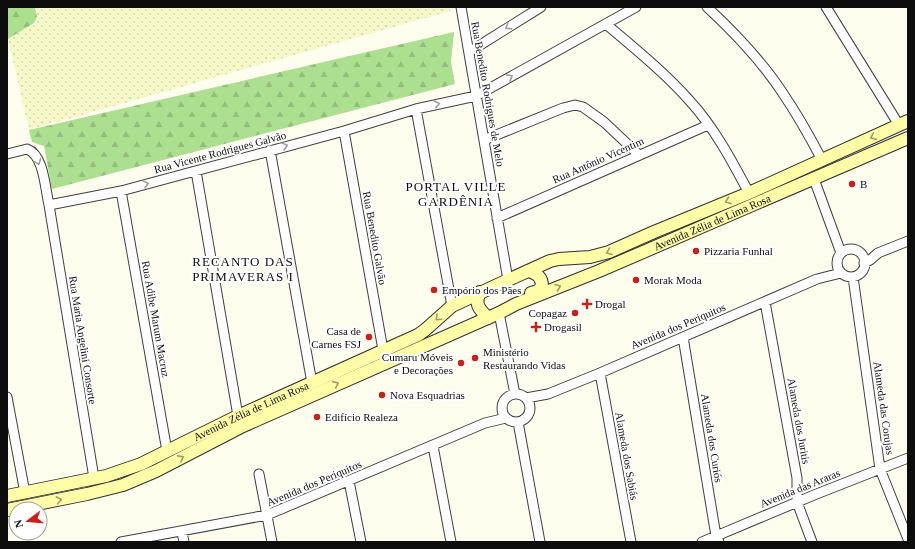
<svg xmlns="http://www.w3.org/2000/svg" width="915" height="549" viewBox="0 0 915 549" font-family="Georgia,serif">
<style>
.farmland{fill:url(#farmland-dots)}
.forest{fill:url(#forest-firs)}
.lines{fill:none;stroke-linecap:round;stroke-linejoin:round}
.minor-casing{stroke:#404040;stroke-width:11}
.secondary-casing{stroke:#2f2f2f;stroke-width:14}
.minor{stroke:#fff;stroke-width:9}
.secondary{stroke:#fffda8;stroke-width:12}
.oneway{stroke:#9e9e9e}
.oneway2{stroke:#9e9d6a}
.poi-dot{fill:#c92119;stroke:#fff;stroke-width:1.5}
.labels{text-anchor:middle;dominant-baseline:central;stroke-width:4;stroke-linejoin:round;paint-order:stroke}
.street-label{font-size:11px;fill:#0d0d0d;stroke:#fff}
.poi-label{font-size:11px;fill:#0d0d0d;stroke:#fff;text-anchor:start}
.quarter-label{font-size:13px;letter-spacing:1px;fill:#0d0d0d;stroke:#fff}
</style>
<defs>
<pattern id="farmland-dots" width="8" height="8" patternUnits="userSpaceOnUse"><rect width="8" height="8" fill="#f7f8ca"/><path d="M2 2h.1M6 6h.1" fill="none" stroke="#d3d3ac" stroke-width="1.8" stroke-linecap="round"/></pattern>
<pattern id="forest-firs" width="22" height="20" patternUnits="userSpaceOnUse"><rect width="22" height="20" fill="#addf91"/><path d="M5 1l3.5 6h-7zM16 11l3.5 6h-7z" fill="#94be7c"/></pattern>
</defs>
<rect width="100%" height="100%" fill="#fffded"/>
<path class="farmland" d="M35 7H449L450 11 29 130 8 39 34 23 37 17Z"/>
<path class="forest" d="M7 7H35L37 17 34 23 8 39 7 38Z
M454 32 451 62 455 84 52 189 44 146 32 142 29 130Z"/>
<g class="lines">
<defs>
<path id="minor" d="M461 7 508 280
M707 7C735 33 761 60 782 92 797 114 810 137 822 160
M826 7 899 125
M606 24C634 48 664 72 689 100 714 127 732 161 749 193
M469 52 541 7
M416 109 452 306
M344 131 383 350
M484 140 563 108 575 105 583 107 604 122 639 155
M270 150 312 383
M7 154 27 149C44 155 45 188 49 205L121 191 344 131 416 109 476 96 636 7
M196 171 238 416
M814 179 841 253
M121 191 167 451
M49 205 94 478
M497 218 708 125
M837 263a14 14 0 1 1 28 0a14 14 0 1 1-28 0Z
M864 263 870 260 878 253 908 241
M853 277 880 469 908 539
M765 302 797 478V502L812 542
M499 313 515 394
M683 337 716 536 719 542
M600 373 631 542
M502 408a14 14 0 1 1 28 0a14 14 0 1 1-28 0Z
M7 397 25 493
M526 398 548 394 600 373 817 279 841 273
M518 422 540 542
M433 446 451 542
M259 474 272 542
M349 481 361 542
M182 532 184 542
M121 542 267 515 485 423 506 418
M702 542 814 495 908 458"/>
<g id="secondary">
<path d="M529 271C537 274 542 277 542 286L538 291 531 293"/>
<path d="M480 292C474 304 479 309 488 318"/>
<path id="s1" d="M7 496 106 476 141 464 238 416 418 335 425 330 452 306 508 280 550 261 559 259 590 257 609 252 654 232 749 193 908 121"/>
<path id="s2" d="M7 510 87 494 123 485 156 471 243 426 499 313 516 304 599 271 908 138"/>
</g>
</defs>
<use href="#minor" class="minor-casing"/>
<use href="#secondary" class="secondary-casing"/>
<use href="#minor" class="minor"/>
<use href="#secondary" class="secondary"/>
</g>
<defs><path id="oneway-chevron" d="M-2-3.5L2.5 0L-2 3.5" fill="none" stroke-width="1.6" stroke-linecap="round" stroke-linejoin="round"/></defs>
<g class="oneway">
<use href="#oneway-chevron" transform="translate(508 27) rotate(148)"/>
<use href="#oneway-chevron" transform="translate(510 77) rotate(-29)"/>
<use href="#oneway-chevron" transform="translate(437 104) rotate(-13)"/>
<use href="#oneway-chevron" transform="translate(285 146) rotate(-15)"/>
<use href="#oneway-chevron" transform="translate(38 162) rotate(69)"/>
<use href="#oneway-chevron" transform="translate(146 184) rotate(-15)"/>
</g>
<g class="oneway2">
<use href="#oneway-chevron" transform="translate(873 137) rotate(155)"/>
<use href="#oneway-chevron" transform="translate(728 201) rotate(158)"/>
<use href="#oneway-chevron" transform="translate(609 252) rotate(159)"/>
<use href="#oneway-chevron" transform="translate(558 287) rotate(-22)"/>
<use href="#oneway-chevron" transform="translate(438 318) rotate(137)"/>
<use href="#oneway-chevron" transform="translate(336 384) rotate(-24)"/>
<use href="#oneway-chevron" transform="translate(181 458) rotate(-28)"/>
<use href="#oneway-chevron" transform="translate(59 500) rotate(-11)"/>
</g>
<g class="poi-dot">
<circle cx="852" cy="184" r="4"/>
<circle cx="696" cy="251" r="4"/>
<circle cx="636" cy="280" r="4"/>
<circle cx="434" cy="290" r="4"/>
<path d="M585 298h4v4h4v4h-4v4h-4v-4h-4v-4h4z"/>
<circle cx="575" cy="313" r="4"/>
<path d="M534 321h4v4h4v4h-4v4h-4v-4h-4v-4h4z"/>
<circle cx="369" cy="337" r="4"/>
<circle cx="475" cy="358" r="4"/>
<circle cx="461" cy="363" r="4"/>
<circle cx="382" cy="395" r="4"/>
<circle cx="317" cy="417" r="4"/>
</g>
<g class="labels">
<g class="street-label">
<text transform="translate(488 94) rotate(80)">Rua Benedito Rodrigues de Melo</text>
<text transform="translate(220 152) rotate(-15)">Rua Vicente Rodrigues Galvão</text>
<text transform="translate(598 160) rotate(-24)">Rua Antônio Vicentim</text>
<text stroke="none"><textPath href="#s2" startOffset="764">Avenida Zélia de Lima Rosa</textPath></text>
<text transform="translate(375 238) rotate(80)">Rua Benedito Galvão</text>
<text transform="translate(156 319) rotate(80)">Rua Adibe Marum Macruz</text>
<text transform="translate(678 326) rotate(-23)">Avenida dos Periquitos</text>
<text transform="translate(83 340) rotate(81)">Rua Maria Angelini Consorte</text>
<text transform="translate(884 408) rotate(82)">Alameda das Corujas</text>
<text stroke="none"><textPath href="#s1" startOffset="260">Avenida Zélia de Lima Rosa</textPath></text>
<text transform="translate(799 421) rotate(80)">Alameda dos Juritis</text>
<text transform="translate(712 438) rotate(81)">Alameda dos Curiós</text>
<text transform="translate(627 456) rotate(80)">Alameda dos Sabiás</text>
<text transform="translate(314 483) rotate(-23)">Avenida dos Periquitos</text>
<text transform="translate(800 488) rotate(-22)">Avenida das Araras</text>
</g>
<g class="poi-label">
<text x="860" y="184">B</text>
<text x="704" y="251">Pizzaria Funhal</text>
<text x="644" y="280">Morak Moda</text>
<text x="442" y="290">Empório dos Pães</text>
<text x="595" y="304">Drogal</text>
<text x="567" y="313" text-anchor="end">Copagaz</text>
<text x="544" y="327">Drogasil</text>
<text x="361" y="331" text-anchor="end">Casa de<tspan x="361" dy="13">Carnes FSJ</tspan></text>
<text x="483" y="352">Ministério<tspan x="483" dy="13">Restaurando Vidas</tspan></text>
<text x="453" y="357" text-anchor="end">Cumaru Móveis<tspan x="453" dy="13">e Decorações</tspan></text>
<text x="390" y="395">Nova Esquadrias</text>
<text x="325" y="417">Edifício Realeza</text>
</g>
<g class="quarter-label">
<text x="456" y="186">PORTAL VILLE<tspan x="456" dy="15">GARDÊNIA</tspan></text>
<text x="243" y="261">RECANTO DAS<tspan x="243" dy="15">PRIMAVERAS I</tspan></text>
</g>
</g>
<rect width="915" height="549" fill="none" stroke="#0d0d0d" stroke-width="16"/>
<g transform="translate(28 521) rotate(254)"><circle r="19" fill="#ffffff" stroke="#9e9e9e"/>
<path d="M0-3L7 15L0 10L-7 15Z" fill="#c92119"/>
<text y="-6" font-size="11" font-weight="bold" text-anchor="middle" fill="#0d0d0d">N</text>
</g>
</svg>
